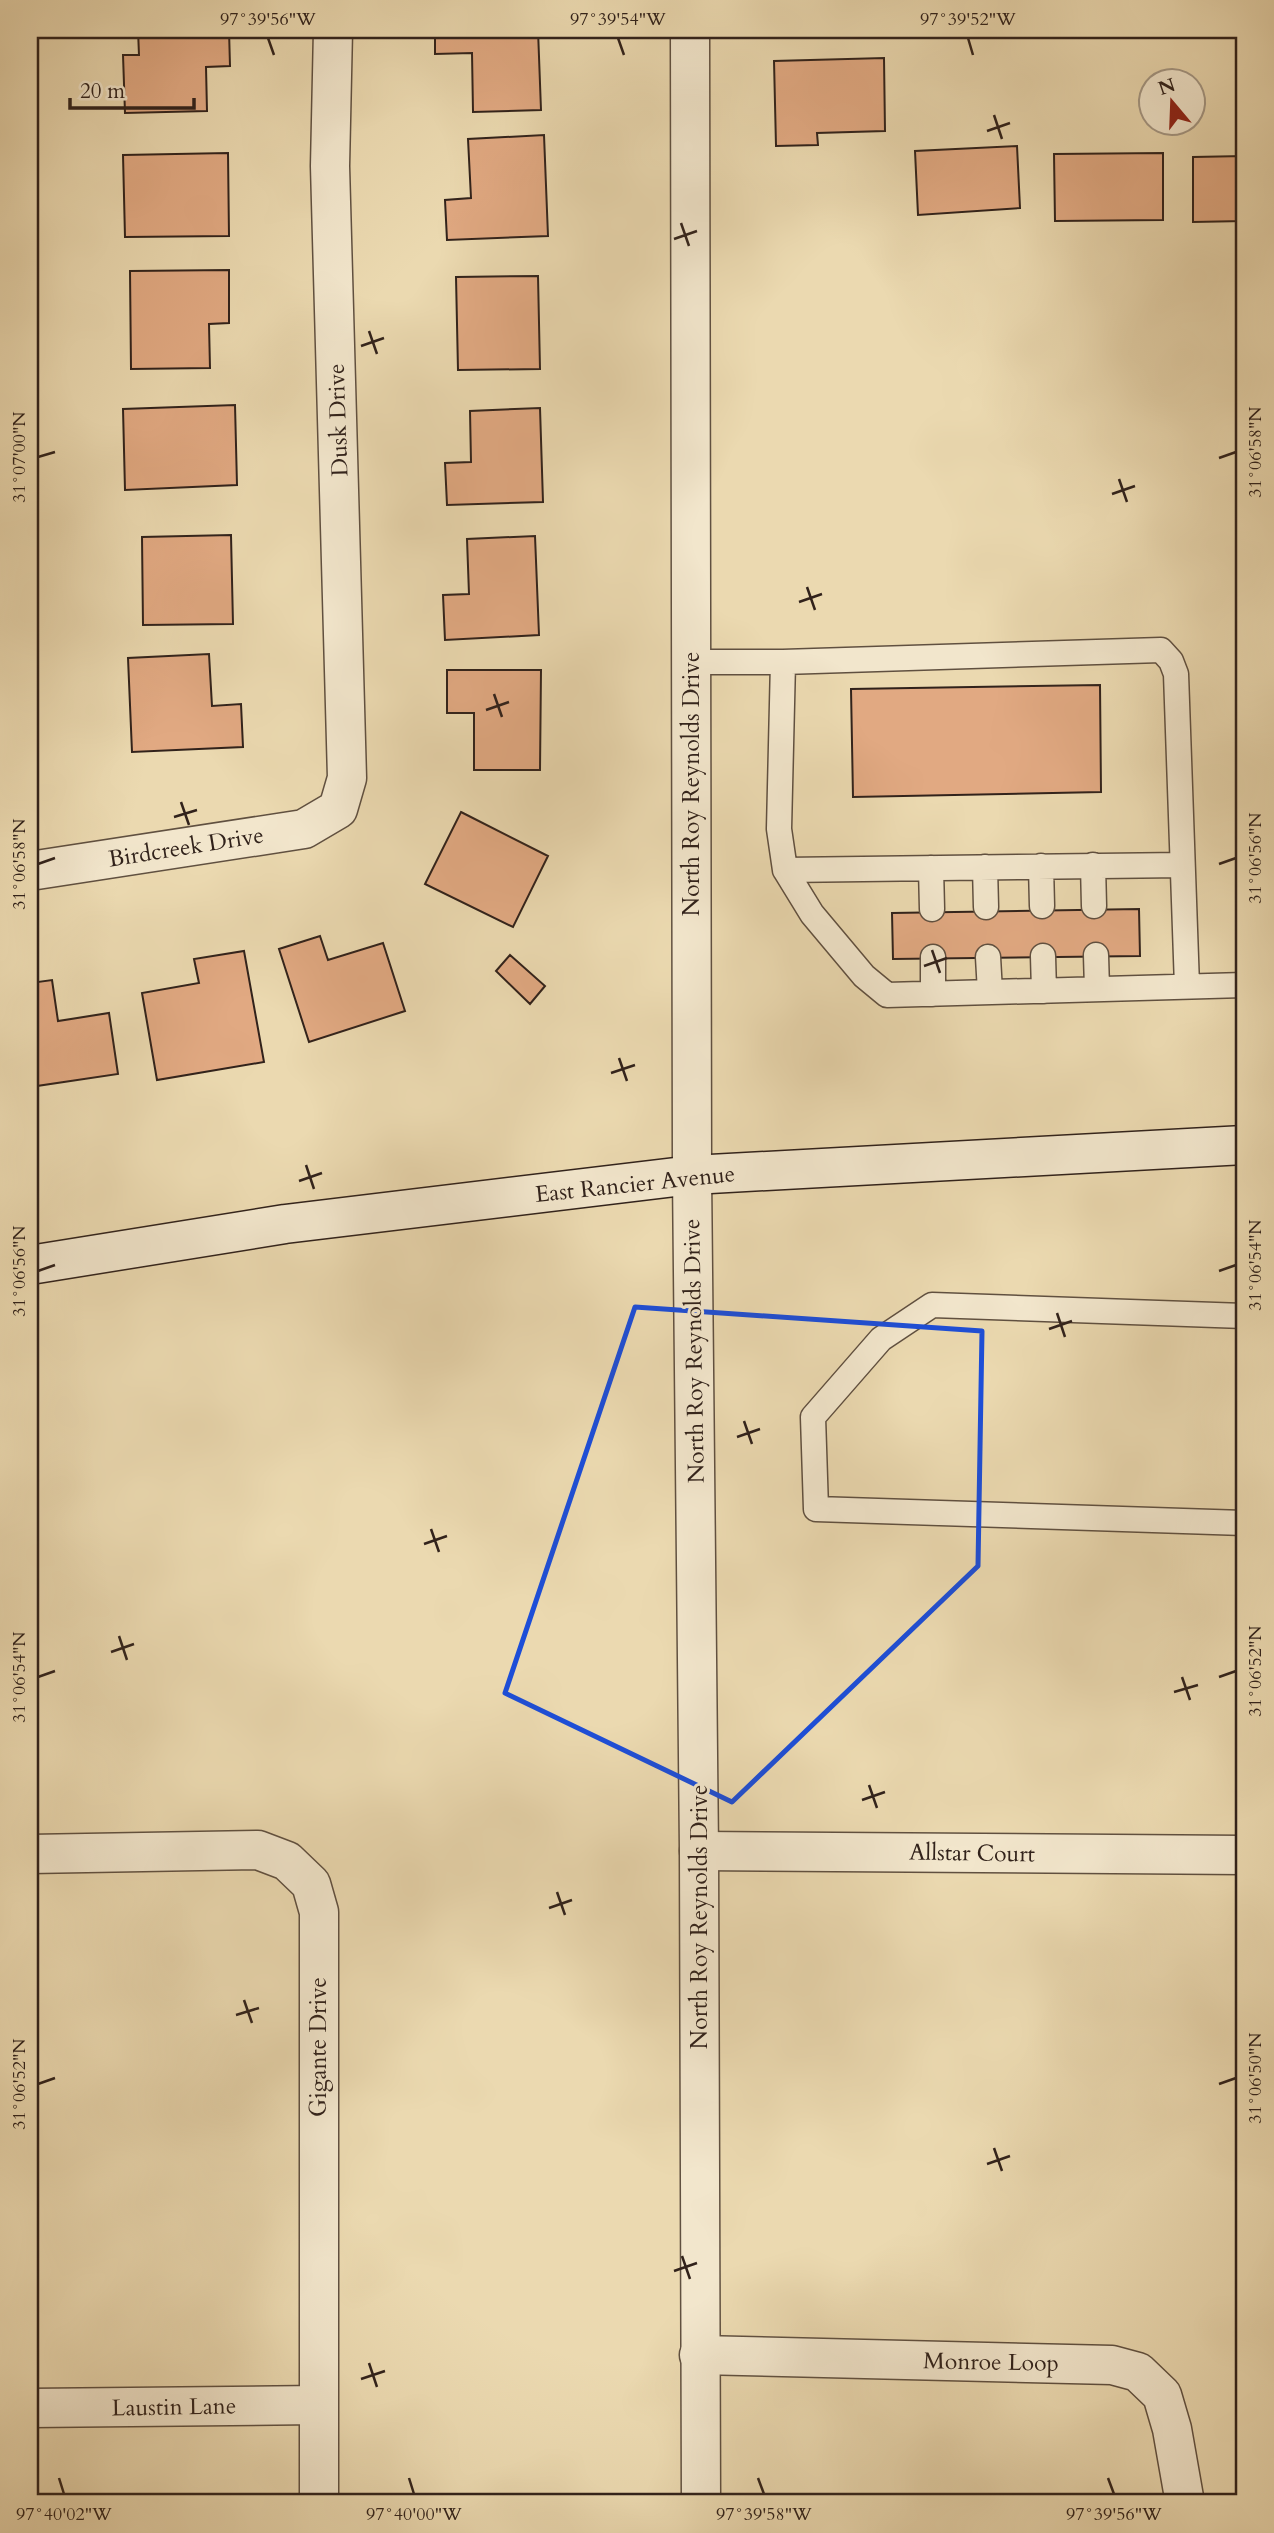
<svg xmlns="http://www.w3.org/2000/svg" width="1274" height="2533" viewBox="0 0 1274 2533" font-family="Cardo,serif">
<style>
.building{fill:#e1a982;stroke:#31221b;stroke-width:2}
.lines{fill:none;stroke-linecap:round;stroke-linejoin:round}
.service-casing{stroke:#605040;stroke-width:27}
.minor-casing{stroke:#605040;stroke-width:41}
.tertiary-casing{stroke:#605040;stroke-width:41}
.secondary-casing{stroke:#31221b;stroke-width:41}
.service{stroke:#f2e6cc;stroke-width:24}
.minor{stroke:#f2e6cc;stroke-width:38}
.tertiary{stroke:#f2e6cc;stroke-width:38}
.secondary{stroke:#f2e6cc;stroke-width:38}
.marked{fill:none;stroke:#1d4ed8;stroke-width:5;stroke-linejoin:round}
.ticks{fill:none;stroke:#31221b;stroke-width:2.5}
.labels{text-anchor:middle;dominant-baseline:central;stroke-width:6;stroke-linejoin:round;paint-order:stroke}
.street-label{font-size:23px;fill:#31221b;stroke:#f2e6cc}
.neatline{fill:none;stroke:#31221b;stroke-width:2.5}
.ticks-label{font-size:18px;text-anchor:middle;fill:#31221b}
</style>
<rect width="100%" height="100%" fill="#ebd9b0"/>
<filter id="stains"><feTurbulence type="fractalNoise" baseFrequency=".00286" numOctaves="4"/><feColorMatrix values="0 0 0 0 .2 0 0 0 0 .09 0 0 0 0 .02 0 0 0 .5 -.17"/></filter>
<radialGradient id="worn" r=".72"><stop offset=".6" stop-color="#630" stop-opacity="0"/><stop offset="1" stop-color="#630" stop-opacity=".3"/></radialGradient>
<path class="building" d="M138 30H229L230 66 206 67 207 111 125 113 123 55H139Z
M435 30H538L541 110 473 112 472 53 435 54Z
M884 58 885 131 817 133 818 145 776 146 774 61Z
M544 135 548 236 447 240 445 200 471 198 468 139Z
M1017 146 1020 208 918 215 915 151Z
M228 153 229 236 125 237 123 155Z
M1163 153V220L1055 221 1054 154Z
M1244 156V221L1193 222V157Z
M229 270V323L209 324 210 368 131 369 130 271Z
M538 276 540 369 458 370 456 277Z
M235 405 237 485 125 490 123 409Z
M540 408 543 502 447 505 445 463 471 462 470 411Z
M231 535 233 624 143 625 142 537Z
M535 536 539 635 445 640 443 595 469 594 467 539Z
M209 654 212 706 241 704 243 747 132 752 128 658Z
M447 670H541L540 770H474V713H447Z
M1100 685 1101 792 853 797 851 689Z
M461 812 548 856 513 927 425 884Z
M1139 909 1140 956 893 959 892 913Z
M320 936 328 960 383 943 405 1011 309 1042 279 949Z
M244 951 264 1062 157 1080 142 993 199 983 194 959Z
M510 955 545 986 530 1004 496 971Z
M52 980 58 1021 109 1013 118 1074 30 1087V983Z"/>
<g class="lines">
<defs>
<path id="service" d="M691 662H783L779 829 785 870 812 914 864 976 887 995 1244 985
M783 662 1161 650 1171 661 1176 674 1187 986
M1093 865 1094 906
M1041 866 1042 906
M985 867 986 907
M931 868 932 909
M785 870 1182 865
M1096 955 1097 989
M1043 956 1044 991
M933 957V994
M988 957 990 992
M1244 1316 932 1305 881 1339 813 1417 816 1509 1244 1523"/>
<path id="minor" d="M30 871 304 829 338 809 347 778 330 166 333 30
M699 1851 1244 1855
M30 1854 258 1850 287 1861 311 1884 319 1912V2503
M699 2355 1112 2365 1138 2372 1162 2395 1172 2429 1185 2503
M30 2408 318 2405"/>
<path id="tertiary" d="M690 30 692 1175 699 1851 701 2503"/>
<path id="secondary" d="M30 1265 285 1224 692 1175 1244 1145"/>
</defs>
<use href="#service" class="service-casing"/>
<use href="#minor" class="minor-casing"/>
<use href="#tertiary" class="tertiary-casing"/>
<use href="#secondary" class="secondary-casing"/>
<use href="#service" class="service"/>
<use href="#minor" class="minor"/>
<use href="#tertiary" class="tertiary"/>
<use href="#secondary" class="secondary"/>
</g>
<path class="marked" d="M635 1307 982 1331 978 1566 732 1802 505 1693Z"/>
<path class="ticks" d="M268 38 274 55M618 38 624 55M968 38 973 55M994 115 1002 139M987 131 1010 123M681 223 689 246M674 239 697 231M369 331 377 354M361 346 384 338M38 457 55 452M1219 458 1236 452M1119 479 1127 502M1112 494 1135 486M807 587 815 610M799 602 822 594M494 694 502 717M486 710 509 702M181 802 189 825M174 817 197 810M38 864 55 858M1219 864 1236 858M932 950 940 973M924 966 947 958M619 1058 627 1081M611 1073 635 1065M306 1165 314 1189M299 1181 322 1173M38 1271 55 1265M1219 1271 1236 1265M1057 1313 1065 1337M1049 1329 1072 1321M744 1421 752 1444M737 1437 760 1429M431 1529 439 1552M424 1544 447 1536M119 1636 127 1660M111 1652 134 1644M38 1677 55 1671M1182 1677 1190 1700M1219 1677 1236 1671M1174 1692 1198 1685M869 1785 877 1808M862 1800 885 1792M557 1892 565 1915M549 1908 572 1900M244 2000 252 2023M236 2015 259 2008M38 2084 55 2078M1219 2084 1236 2078M994 2148 1002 2171M987 2164 1010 2156M682 2256 690 2279M674 2271 697 2263M369 2363 377 2387M361 2379 385 2371M59 2478 64 2494M409 2478 414 2494M758 2478 764 2494M1108 2478 1114 2494"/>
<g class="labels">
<g class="street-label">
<text transform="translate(338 420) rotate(-92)">Dusk Drive</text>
<text transform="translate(691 784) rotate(-90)">North Roy Reynolds Drive</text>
<text transform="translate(186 847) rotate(-9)">Birdcreek Drive</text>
<text transform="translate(635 1184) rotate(-6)">East Rancier Avenue</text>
<text transform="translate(694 1351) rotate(-91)">North Roy Reynolds Drive</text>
<text transform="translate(972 1853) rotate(1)">Allstar Court</text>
<text transform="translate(699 1917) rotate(-90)">North Roy Reynolds Drive</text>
<text transform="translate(318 2047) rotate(-90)">Gigante Drive</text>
<text transform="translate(991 2362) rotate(1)">Monroe Loop</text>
<text transform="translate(174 2407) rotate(-1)">Laustin Lane</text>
</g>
</g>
<rect width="1274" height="2533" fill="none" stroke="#ebd9b0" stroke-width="77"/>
<g transform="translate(1172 102) rotate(341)"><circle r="33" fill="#f2e6cc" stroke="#a59885" stroke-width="2"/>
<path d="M0-5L12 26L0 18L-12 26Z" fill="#8f2418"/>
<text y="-10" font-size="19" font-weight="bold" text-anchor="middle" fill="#31221b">N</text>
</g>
<path d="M70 98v10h124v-10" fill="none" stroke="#31221b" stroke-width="3.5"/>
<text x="80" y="98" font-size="21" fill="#31221b" stroke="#f2e6cc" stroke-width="5" paint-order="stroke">20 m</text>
<rect x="38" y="38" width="1198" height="2456" class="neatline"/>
<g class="ticks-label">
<text x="268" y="25">97°39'56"W</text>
<text x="618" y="25">97°39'54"W</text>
<text x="968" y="25">97°39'52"W</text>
<text transform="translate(1255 452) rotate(-90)" y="6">31°06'58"N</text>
<text transform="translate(19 457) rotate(-90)" y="6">31°07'00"N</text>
<text transform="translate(1255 858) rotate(-90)" y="6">31°06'56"N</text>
<text transform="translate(19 864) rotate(-90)" y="6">31°06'58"N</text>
<text transform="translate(1255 1265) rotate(-90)" y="6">31°06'54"N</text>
<text transform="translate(19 1271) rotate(-90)" y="6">31°06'56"N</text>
<text transform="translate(1255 1671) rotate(-90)" y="6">31°06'52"N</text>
<text transform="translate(19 1677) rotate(-90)" y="6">31°06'54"N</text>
<text transform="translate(1255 2078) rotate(-90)" y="6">31°06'50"N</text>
<text transform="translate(19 2084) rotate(-90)" y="6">31°06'52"N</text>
<text x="64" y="2520">97°40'02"W</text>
<text x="414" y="2520">97°40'00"W</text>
<text x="764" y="2520">97°39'58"W</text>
<text x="1114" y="2520">97°39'56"W</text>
</g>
<rect width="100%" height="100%" filter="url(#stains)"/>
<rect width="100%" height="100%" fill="url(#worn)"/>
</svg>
